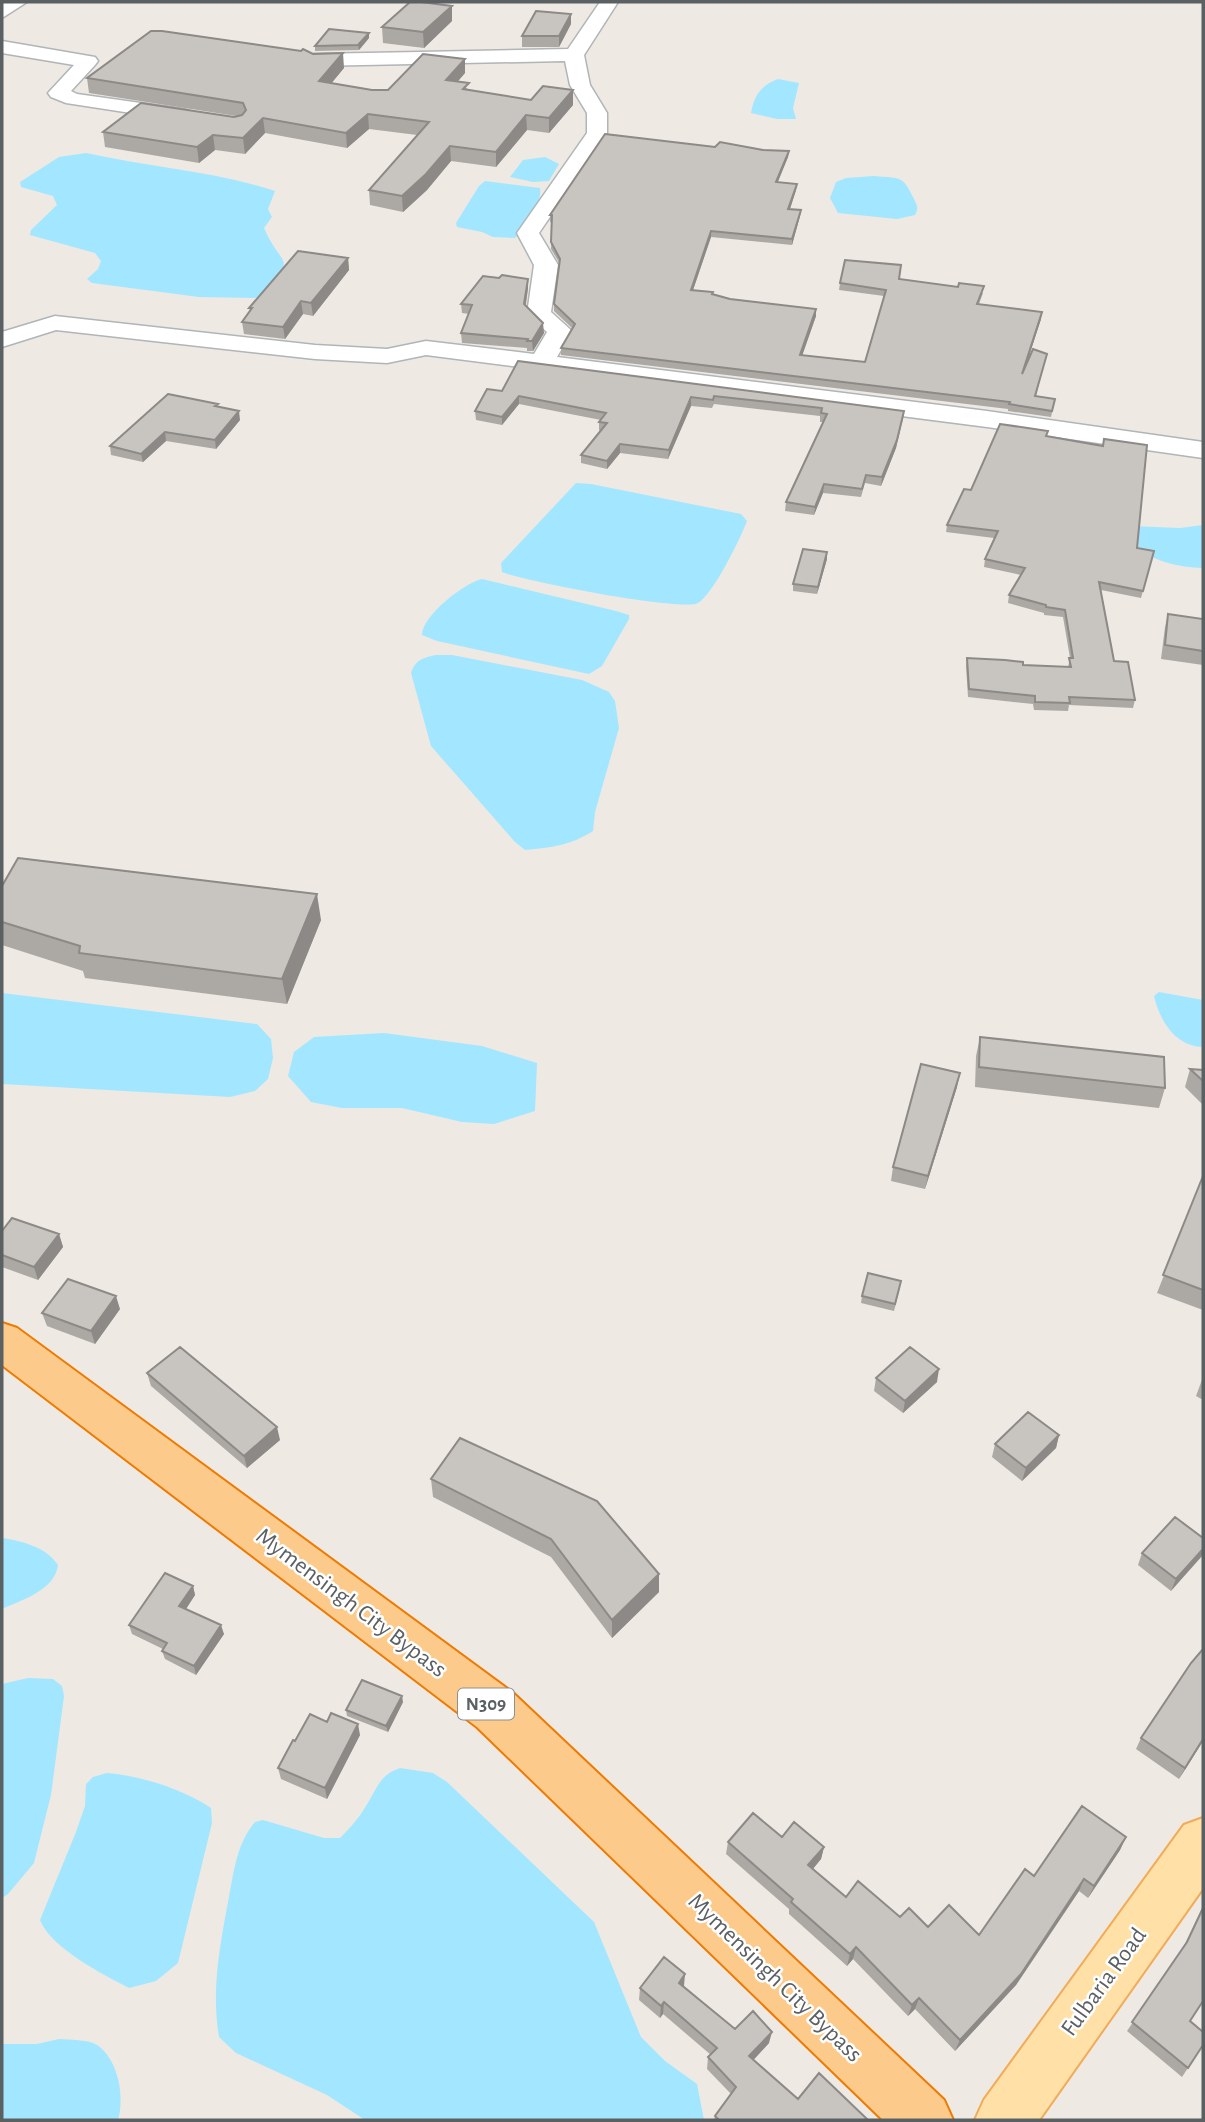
<svg xmlns="http://www.w3.org/2000/svg" width="1205" height="2122" viewBox="0 0 1205 2122" font-family="'Alegreya Sans',sans-serif">
<style>
.water{fill:#a2e7ff}
.lines{fill:none;stroke-linecap:round;stroke-linejoin:round}
.minor-casing{stroke:#b0b5b8;stroke-width:3}
.major-casing{stroke:#f1ab59;stroke-width:4}
.highway-casing{stroke:#ef7a01;stroke-width:4}
.minor{fill:#fff;fill-rule:evenodd}
.major{fill:#ffe1a7;fill-rule:evenodd}
.highway{fill:#fccb8b;fill-rule:evenodd}
.wall{fill:#aca9a4}
.shaded-wall{fill:#8c8986}
.building{fill:#c8c4bf;stroke:#8c8986;stroke-width:2}
.labels{text-anchor:middle;dominant-baseline:central;stroke-width:5;stroke-linejoin:round;paint-order:stroke}
.shield{fill:#fff;stroke:#8c9092;stroke-width:2}
.shield-label{font-size:19px;font-weight:bold;fill:#5b6063}
.near-street-label{font-size:24px;fill:#5b6063;stroke:#fff}
</style>
<rect width="100%" height="100%" fill="#eee9e3"/>
<path class="water" d="M778 79 799 83 793 108 796 119H777L751 113C754 96 761 85 778 79Z
M86 153C149 167 213 171 275 191L268 209 272 217 264 228C282 270 299 253 261 298L199 297 92 283 87 279 98 269 101 261 95 253 30 235 31 230 57 205 53 196 21 187 20 182 59 157Z
M545 157 559 164 549 181 533 182 510 177 523 160Z
M874 176C901 179 902 174 914 199 917 206 919 207 915 215L897 219 838 213 830 198 836 182 846 178Z
M485 181 540 188C543 202 525 229 515 238L493 237 482 232 457 227 456 223 479 186Z
M576 483 591 484 741 514 747 521C740 539 714 593 698 603 682 612 523 581 502 572L501 563Z
M1203 525V568C1178 567 1157 562 1136 548L1131 526 1180 528Z
M482 579 616 611 629 615V619L602 666 589 674 437 641 422 635C422 616 464 583 482 579Z
M436 655H452L582 680 609 692 615 701 619 728 595 812 593 831C569 846 553 847 525 850L515 842 431 746 411 673C416 659 423 658 436 655Z
M1159 992 1203 1000V1047C1175 1046 1160 1021 1154 996Z
M2 993 257 1024 271 1039 273 1058 268 1079 255 1091 230 1097 2 1084Z
M384 1033 482 1046 537 1063 535 1111 494 1124 462 1122 402 1108H342L311 1102 288 1076 294 1052 314 1037Z
M2 1538C22 1541 46 1547 58 1565 55 1590 22 1600 2 1609Z
M28 1678 53 1679 62 1686 64 1696 51 1795 34 1863 8 1894 2 1898V1684Z
M400 1768 433 1773 447 1782 594 1922 641 2037 665 2061 697 2084 704 2120H365L327 2095 236 2053 219 2037C211 1989 220 1945 229 1897 234 1871 237 1843 255 1822L263 1820 324 1838H340C350 1828 359 1818 366 1806 377 1789 379 1775 400 1768Z
M107 1773C141 1776 183 1789 211 1808L212 1823 178 1963 156 1981 129 1988C101 1973 52 1949 40 1920L76 1832 85 1806 86 1784 93 1777Z
M59 2039C69 2040 88 2039 97 2045 118 2059 125 2096 118 2120H2V2044H37Z"/>
<g class="lines">
<defs>
<path id="minor" d="M5 2H27L2 18V4Z
M600 2H618L584 55 590 85 607 113V133L539 233 558 265 551 312 572 331 557 357 987 411 1203 442V458L987 427 426 355 387 363 315 359 56 330 2 347V332L55 316 315 345 387 349 426 341 534 354 547 332 527 314 534 265 517 233 587 133V113L570 85 565 61 314 66 304 60 314 54 568 49Z
M2 41 95 57 98 61 95 65 71 91 77 94 183 109 190 111 193 115 190 119 183 121 66 103 51 97 48 93 74 65 2 53Z"/>
<path id="major" d="M1203 1818V1888L1039 2120H975L984 2100 1184 1825Z"/>
<path id="highway" d="M2 1323 17 1328 513 1693 944 2100 953 2120H883L477 1727 2 1365Z"/>
</defs>
<use href="#minor" class="minor-casing"/>
<use href="#major" class="major-casing"/>
<use href="#highway" class="highway-casing"/>
<use href="#minor" class="minor"/>
<use href="#major" class="major"/>
<use href="#highway" class="highway"/>
</g>
<path class="wall" d="M452 21 424 48 383 43 382 27Z
M571 24 559 47H522V36Z
M369 38 359 50 315 51V46Z
M313 54 344 68 331 83 372 90H388L465 73 458 81 469 90 531 100 573 90V105L549 133 527 130 496 167 451 161 427 190 403 212 370 205 369 190 417 135 369 129 347 148 265 133 245 154 215 150 199 163 105 147 103 132 236 116 89 93 87 78Z
M715 147 789 151 788 157 778 182 797 184 796 190 790 209 801 210 800 216 792 245 711 237 693 290 713 292V294L730 299 816 316 802 355 865 362 884 296 839 290 840 283 899 280 983 293 979 304 1041 319 1026 365 1045 360 1036 396 1055 399 1051 417 1008 411V409L561 355V348L572 328 554 311V304L560 264 551 249 552 222H550V215Z
M348 258 349 270 313 316 303 314 285 339 244 334 242 322 250 311 249 308Z
M499 278 528 279V288L526 305 544 333 533 351H527V348L462 343 461 333 469 314 462 313 461 304Z
M518 361 904 411 903 419 896 448 881 486 865 483 861 497 823 493 814 515 785 511 786 502 823 422H820V416L714 404 712 408 691 406 668 459 620 453 607 469 581 463V455L601 431 599 430V422L601 420 519 404 502 425 476 420 475 411 502 391Z
M218 407 240 420 216 449 166 441 143 462 111 455 110 446Z
M1046 436 1137 548 1154 551 1141 598 1101 590 1114 661 1135 700 1133 708 1069 705 1068 711 1034 710 1033 704 968 697 966 666 967 658 1023 665 1068 667 1070 658 1063 617 1044 615V613L1008 603 1009 595 1021 575 984 567 985 559 994 538 946 532 947 525 971 490Z
M827 559 817 594 793 591V584Z
M1168 614 1203 619V665L1161 659 1165 627Z
M2 886 321 920 287 1004 85 978 83 971 2 945Z
M980 1037 1165 1088 1159 1108 975 1087 976 1056Z
M1190 1069 1203 1070V1105L1185 1087Z
M957 1087 925 1189 891 1181 893 1167Z
M1203 1176V1310L1157 1293Z
M2 1231 59 1234 63 1247 38 1280 2 1267Z
M900 1288 894 1311 861 1303 862 1296Z
M120 1309 95 1344 47 1326 42 1313Z
M147 1373 280 1440 247 1468 151 1386Z
M1203 1377V1400L1196 1396Z
M876 1378 937 1382 903 1413 874 1391Z
M1059 1435 1056 1448 1022 1481 992 1457 995 1444Z
M431 1479 659 1574V1592L612 1638 551 1557 433 1497Z
M1203 1538 1171 1591 1138 1565 1142 1553Z
M193 1586 195 1595 186 1609 224 1634 196 1675 165 1659 162 1651 163 1649 132 1634 129 1625Z
M403 1702 388 1732 347 1716 346 1710Z
M360 1735 327 1799 281 1779 278 1768 295 1741Z
M1141 1738 1203 1741 1179 1779 1136 1749Z
M782 1837 824 1847 821 1859 813 1869 846 1897 928 1927 979 1935 1034 1876 1126 1837 1120 1850 1088 1898 1079 1891 1016 1985 955 2051 915 2009 908 2016 853 1959 847 1966 789 1914V1909L726 1854 728 1842Z
M1203 1906V2001L1190 2021 1203 2045 1182 2077 1127 2031 1183 1948Z
M684 1986 735 2029 769 2043 753 2060 798 2099 868 2120H714L715 2116 731 2094 707 2069 708 2057 711 2055 663 2014 660 2018 639 2000 640 1988Z"/>
<path class="shaded-wall" d="M452 6V21L424 48 423 32Z
M571 14V24L559 47V36Z
M369 33V38L359 50 358 45Z
M343 53 344 68 321 96 319 81Z
M465 59V73L446 95V80Z
M573 90V105L549 133V118Z
M368 114 369 129 347 148 346 133Z
M526 115 527 130 496 167V152Z
M263 118 265 133 245 154 243 138Z
M213 135 215 150 199 163 197 147Z
M450 146 451 161 427 190 403 212 402 196Z
M789 151 788 157 775 188 776 182Z
M797 184 796 190 788 215V209Z
M801 210 800 216 792 245V239Z
M711 231V237L691 296V290Z
M348 258 349 270 313 316 311 303Z
M528 279V288L524 314V304Z
M301 301 303 314 285 339 283 327Z
M816 309V316L800 362V355Z
M1042 312 1041 319 1021 380 1022 374Z
M543 323 544 333 533 351 532 341Z
M519 396V404L502 425V417Z
M691 397V406L668 459 669 450Z
M239 411 240 420 216 449 215 440Z
M904 411 896 448 881 486 882 477Z
M165 432 166 441 143 462 141 454Z
M620 444V453L607 469V461Z
M824 484 823 493 814 515 815 507Z
M827 552V559L817 594 818 587Z
M317 894 321 920 287 1004 282 979Z
M960 1073 957 1087 925 1189 928 1176Z
M59 1234 63 1247 38 1280 34 1267Z
M116 1296 120 1309 95 1344 91 1331Z
M939 1369 937 1382 903 1413 905 1401Z
M277 1427 280 1440 247 1468 244 1456Z
M1059 1435 1056 1448 1022 1481 1026 1468Z
M1203 1549V1555L1171 1591 1176 1579Z
M659 1574V1592L612 1638V1620Z
M193 1586 195 1595 182 1615 179 1606Z
M221 1625 224 1634 196 1675 194 1666Z
M402 1696 403 1702 388 1732 386 1726Z
M358 1724 360 1735 327 1799 325 1788Z
M1203 1739V1741L1179 1779 1185 1768Z
M1126 1837 1120 1850 1088 1898 1094 1886Z
M824 1847 821 1859 806 1877 808 1865Z
M1084 1879 1079 1891 1016 1985 955 2051 960 2040Z
M856 1947 853 1959 847 1966 850 1954Z
M685 1974 684 1986 678 1995 679 1983Z
M919 1998 915 2009 908 2016 912 2005Z
M664 2002 663 2014 660 2018 661 2006Z
M772 2032 769 2043 747 2067 749 2056Z"/>
<path class="building" d="M410 2H421L452 6 423 32 382 27Z
M536 11 571 14 559 36H522Z
M329 29 369 33 358 45 315 46Z
M151 31H162L301 51 303 49 313 54 343 53 319 81 372 90H388L423 54 465 59 446 80 469 83 463 89 531 100 543 86 573 90 549 118 526 115 496 152 450 146 426 174 402 196 369 190 429 122 368 114 346 133 263 118 243 138 213 135 197 147 103 132 141 103 234 117 242 115 246 110 243 103 87 78Z
M605 134 715 147 720 142 763 150 789 151 776 182 797 184 788 209 801 210 792 239 711 231 691 290 713 292 712 294 730 299 816 309 800 355 865 362 886 290 840 283 845 260 901 265 899 279 958 287 959 283 984 286 977 304 1042 312 1022 374 1033 349 1047 354 1035 396 1055 399 1052 411 1009 404 1010 402 561 348 575 324 554 304 560 259 551 242 552 215H550Z
M298 251 348 258 311 303 301 301 283 327 242 322 252 308H249Z
M502 275 528 279 524 304 543 323 532 341H527L528 339 461 333 472 305 461 304 483 276 499 278Z
M518 361 904 411 897 440 882 477 866 475 862 489 824 484 815 507 786 502 827 414 821 413 822 408 714 396 713 400 691 397 669 450 620 444 607 461 581 455 607 423 599 422 606 413 519 396 502 417 475 411 487 389 502 391Z
M168 394 218 404 215 406 239 411 215 440 165 432 141 454 110 446Z
M1000 424 1048 431 1046 436 1103 446 1104 439 1147 445 1137 548 1154 551 1143 591 1099 582 1114 661 1128 662 1135 700 1069 697 1070 703 1035 702V696L969 689 967 658 1005 660 1023 662V665L1071 667 1069 658H1073L1065 610 1046 607V605L1009 595 1025 568 985 559 998 531 947 525 964 489 971 490Z
M803 549 827 552 818 587 793 584Z
M1168 614 1203 619V651L1165 645Z
M18 858 317 894 282 979 79 953 80 946 2 922V886Z
M980 1037 1164 1057 1165 1088 979 1067Z
M921 1064 960 1073 928 1176 893 1167Z
M1190 1069 1203 1070V1081Z
M1203 1176V1290L1163 1275Z
M12 1218 59 1234 34 1267 2 1255V1231Z
M868 1273 901 1281 895 1304 862 1296Z
M68 1279 116 1296 91 1331 42 1313Z
M180 1347 277 1427 244 1456 147 1373Z
M910 1347 939 1369 905 1401 876 1378Z
M1028 1412 1059 1435 1026 1468 995 1444Z
M460 1438 597 1501 659 1574 612 1620 551 1539 431 1479Z
M1175 1517 1203 1538V1549L1176 1579 1142 1553Z
M165 1573 193 1586 179 1606 221 1625 194 1666 162 1651 167 1643 129 1625Z
M1203 1649V1739L1185 1768 1141 1738 1191 1663Z
M362 1680 402 1696 386 1726 346 1710Z
M331 1713 358 1724 325 1788 278 1768 293 1740 295 1741 310 1714 327 1722Z
M1082 1806 1126 1837 1094 1886 1084 1879 1021 1974 960 2040 919 1998 912 2005 856 1947 850 1954 791 1902 793 1899 728 1842 753 1813 782 1837 794 1822 824 1847 808 1865 846 1897 858 1881 900 1917 909 1908 928 1927 949 1905 979 1935 1025 1869 1034 1876Z
M1203 1908V2001L1190 2021 1203 2032V2045L1188 2068 1132 2022 1187 1942Z
M664 1957 685 1974 679 1983 735 2029 753 2011 772 2032 749 2056 798 2099 819 2073 868 2120H719L715 2116 736 2087 708 2057 717 2048 664 2002 661 2006 640 1988Z"/>
<g class="labels">
<rect class="shield" x="458" y="1688.5" width="56" height="31" rx="5"/>
<g class="shield-label">
<text x="486" y="1704">N309</text>
</g>
<g class="near-street-label">
<text transform="translate(351 1603) rotate(37)">Mymensingh City Bypass</text>
<text transform="translate(775 1978) rotate(44)">Mymensingh City Bypass</text>
<text transform="translate(1104 1982) rotate(-54)">Fulbaria Road</text>
</g>
</g>
<rect width="1205" height="2122" fill="none" stroke="#5b6063" stroke-width="7"/>
</svg>
